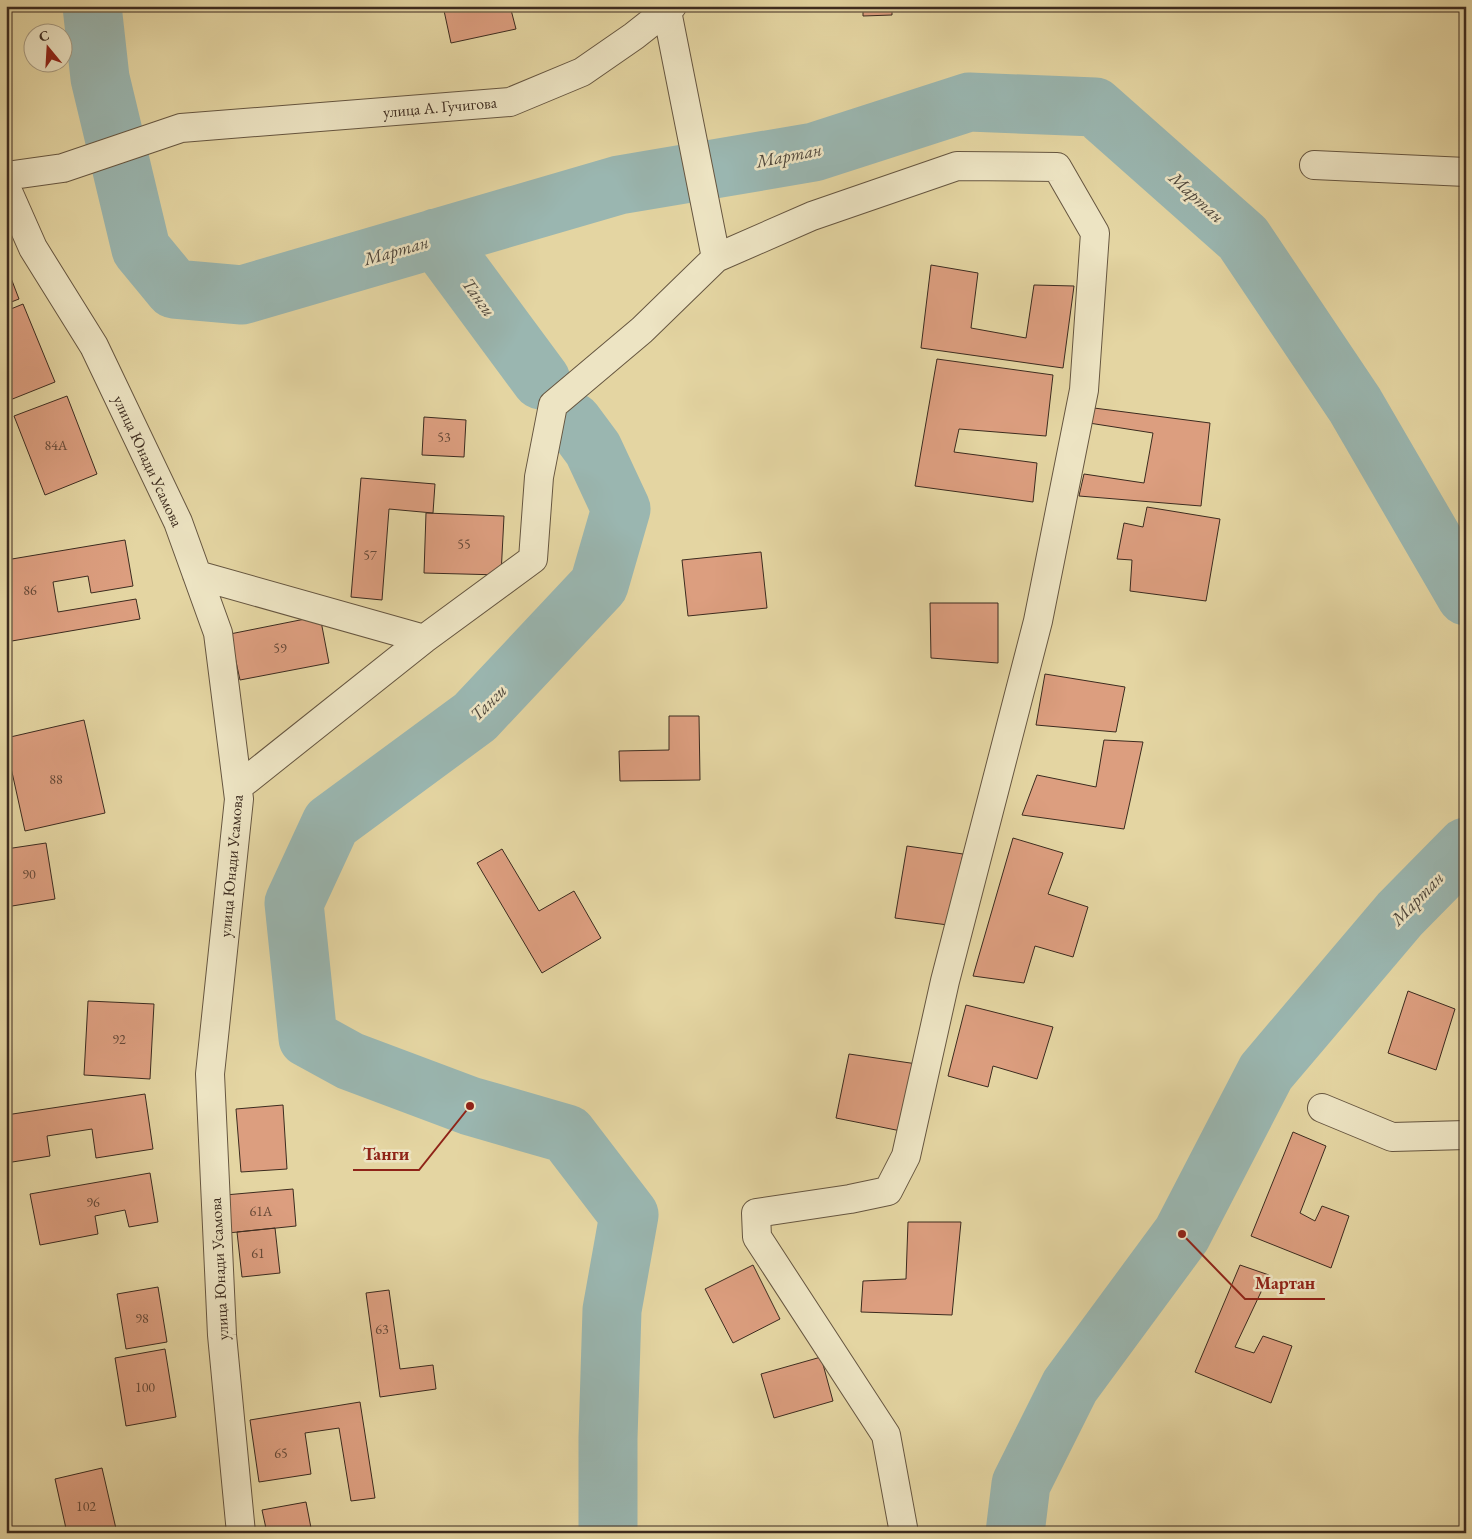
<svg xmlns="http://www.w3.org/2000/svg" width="1472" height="1539" viewBox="0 0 1472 1539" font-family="'EB Garamond',serif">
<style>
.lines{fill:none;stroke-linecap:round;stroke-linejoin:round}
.river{stroke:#9ab6b0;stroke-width:59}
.building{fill:#dc9e7f;stroke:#3c2b1f}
.minor-casing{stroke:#665640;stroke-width:30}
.minor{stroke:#ede4c3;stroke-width:28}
.labels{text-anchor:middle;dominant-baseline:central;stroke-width:5;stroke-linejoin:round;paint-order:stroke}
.number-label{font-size:14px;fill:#644837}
.street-label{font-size:16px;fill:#3c2b1f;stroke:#ede4c3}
.water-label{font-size:18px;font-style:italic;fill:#4f473c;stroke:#ede4c3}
.leader{fill:none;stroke:#8f2418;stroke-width:2}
.callout-dot{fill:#8f2418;stroke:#ede4c3;stroke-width:2}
.callout-label{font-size:18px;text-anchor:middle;font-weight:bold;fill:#8f2418;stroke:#ede4c3;stroke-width:5;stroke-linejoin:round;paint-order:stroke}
</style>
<rect width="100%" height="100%" fill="#e4d5a2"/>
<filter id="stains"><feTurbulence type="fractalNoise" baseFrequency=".004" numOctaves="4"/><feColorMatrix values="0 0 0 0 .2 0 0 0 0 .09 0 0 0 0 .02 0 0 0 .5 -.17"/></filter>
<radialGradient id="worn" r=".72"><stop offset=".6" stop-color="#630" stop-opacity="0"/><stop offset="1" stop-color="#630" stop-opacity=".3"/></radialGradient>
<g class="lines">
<path class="river" d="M92 6 100 78 141 249 174 289 242 295 619 185 814 152 969 102 1095 107 1243 238 1355 405 1466 596
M436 238 541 380
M573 422 593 449 621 509 599 585 475 717 331 823 294 903 308 1038 350 1061 470 1106 567 1134 629 1215 612 1310 608 1438V1533
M1015 1533 1021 1484 1070 1386 1182 1234 1266 1072 1400 914 1466 847"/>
</g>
<path class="building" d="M443 6H510L516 29 451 43Z
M863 6H892V15L863 16Z
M6 265 19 299 6 304Z
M931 265 978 273 971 328 1026 338 1034 285 1074 286 1063 368 921 348Z
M23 304 55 382 10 400 6 390V311Z
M937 359 1053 375 1046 436 959 429 954 452 1037 463 1033 502 915 486Z
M67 396 97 474 45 495 14 416Z
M1094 408 1210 423 1201 506 1079 496 1084 474 1144 483 1153 433 1089 423Z
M424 417 466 420 464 457 422 455Z
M361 478 435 484 433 513 389 509 382 600 351 597Z
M1147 507 1220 519 1206 601 1130 591 1132 560 1117 559 1124 523 1143 527Z
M426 513 504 516 501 575 424 573Z
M125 540 133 586 91 593 88 576 53 582 58 612 136 599 140 619 6 642V560Z
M761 552 767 608 688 616 682 560Z
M930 603H998V663L931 658Z
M320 616 329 663 240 680 230 634Z
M1045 674 1125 687 1116 732 1036 725Z
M669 716H699L700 780 620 781 619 751 669 750Z
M84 720 105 813 25 831 6 745V738Z
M1104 740 1143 742 1124 829 1022 815 1037 775 1096 787Z
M1013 838 1063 853 1048 894 1088 907 1073 957 1035 946 1024 983 973 976Z
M46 843 55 899 6 907V849Z
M907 846 963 854 948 925 895 918Z
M502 849 539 911 574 891 601 938 542 973 477 863Z
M1408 991 1455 1009 1436 1070 1388 1053Z
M88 1001 154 1004 150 1079 84 1075Z
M966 1005 1053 1027 1037 1079 993 1066 988 1087 948 1076Z
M849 1054 917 1064 901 1131 836 1118Z
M145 1094 153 1149 96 1158 92 1129 47 1136 50 1156 6 1163V1115Z
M283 1105 287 1169 241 1172 236 1109Z
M1293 1132 1326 1146 1300 1213 1315 1221 1322 1206 1349 1216 1331 1268 1251 1236Z
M150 1173 158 1222 129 1227 125 1210 95 1216 98 1234 40 1245 30 1194Z
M293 1189 296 1226 228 1233 225 1195Z
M908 1222H961L952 1315 861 1312 863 1281 906 1279Z
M275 1228 280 1273 242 1277 237 1232Z
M753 1265 780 1319 733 1343 705 1289Z
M1240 1265 1269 1275 1235 1347 1254 1353 1263 1336 1292 1346 1271 1403 1195 1372Z
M158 1287 167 1342 126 1349 117 1294Z
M389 1290 400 1369 433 1365 436 1389 380 1397 366 1293Z
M165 1349 176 1417 126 1426 115 1358Z
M821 1357 833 1401 774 1418 761 1374Z
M360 1402 375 1498 351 1501 339 1428 305 1433 311 1474 259 1482 250 1420Z
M102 1468 117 1533H67L55 1479Z
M306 1502 312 1533H267L262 1510Z"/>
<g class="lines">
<defs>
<path id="minor" d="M667 11 716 258 812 216 957 166 1057 167 1095 233 1084 390 1038 621 945 981 906 1156 888 1191 850 1199 756 1213 757 1237 886 1435 904 1533
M1314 165 1466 172
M6 176 63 168 181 128 510 102 582 72 634 36 672 6
M6 187 33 248 94 346 178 522 218 633 239 799 210 1074 222 1335 241 1533
M197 575 424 639
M238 787 424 639 533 559 539 477 553 405 642 330 716 258
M1322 1108 1392 1137 1466 1135"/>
</defs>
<use href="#minor" class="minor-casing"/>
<use href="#minor" class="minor"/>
</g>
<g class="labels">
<g class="number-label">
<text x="444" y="437">53</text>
<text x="56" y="445">84А</text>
<text x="464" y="544">55</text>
<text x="370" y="555">57</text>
<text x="30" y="590">86</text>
<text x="280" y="648">59</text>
<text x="56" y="779">88</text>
<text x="29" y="874">90</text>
<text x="119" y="1039">92</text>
<text x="93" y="1202">96</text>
<text x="261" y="1211">61А</text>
<text x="258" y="1253">61</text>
<text x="142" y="1318">98</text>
<text x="382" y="1329">63</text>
<text x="145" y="1387">100</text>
<text x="281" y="1453">65</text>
<text x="86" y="1506">102</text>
</g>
<g class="street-label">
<text transform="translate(440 107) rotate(-5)">улица А. Гучигова</text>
<text transform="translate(148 461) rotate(65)">улица Юнади Усамова</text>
<text transform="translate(231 866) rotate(-85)">улица Юнади Усамова</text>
<text transform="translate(219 1269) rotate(-93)">улица Юнади Усамова</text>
</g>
<g class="water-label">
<text transform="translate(789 155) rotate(-11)">Мартан</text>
<text transform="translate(1197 197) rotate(42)">Мартан</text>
<text transform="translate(396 250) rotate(-16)">Мартан</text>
<text transform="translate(479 297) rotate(54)">Танги</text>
<text transform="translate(488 702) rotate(-45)">Танги</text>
<text transform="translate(1417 898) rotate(-46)">Мартан</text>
</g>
</g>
<path class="leader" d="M470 1106L419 1170H353M1182 1234L1245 1299H1325"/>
<g class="callout-dot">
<circle cx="470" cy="1106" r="5"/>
<circle cx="1182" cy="1234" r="5"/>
</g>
<g class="callout-label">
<text x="386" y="1160">Танги</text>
<text x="1285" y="1289">Мартан</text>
</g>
<rect width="1472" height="1539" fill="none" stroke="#e4d5a2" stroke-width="25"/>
<rect x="8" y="8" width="1457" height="1524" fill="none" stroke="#3c2b1f" stroke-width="2.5"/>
<rect x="12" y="12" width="1447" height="1514" fill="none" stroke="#3c2b1f"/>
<g transform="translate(48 48) rotate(342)"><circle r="24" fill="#ede4c3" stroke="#a69a81"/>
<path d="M0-4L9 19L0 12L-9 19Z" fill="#8f2418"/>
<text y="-8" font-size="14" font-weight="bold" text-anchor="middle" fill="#3c2b1f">С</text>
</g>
<rect width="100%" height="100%" filter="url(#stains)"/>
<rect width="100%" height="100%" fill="url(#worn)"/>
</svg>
